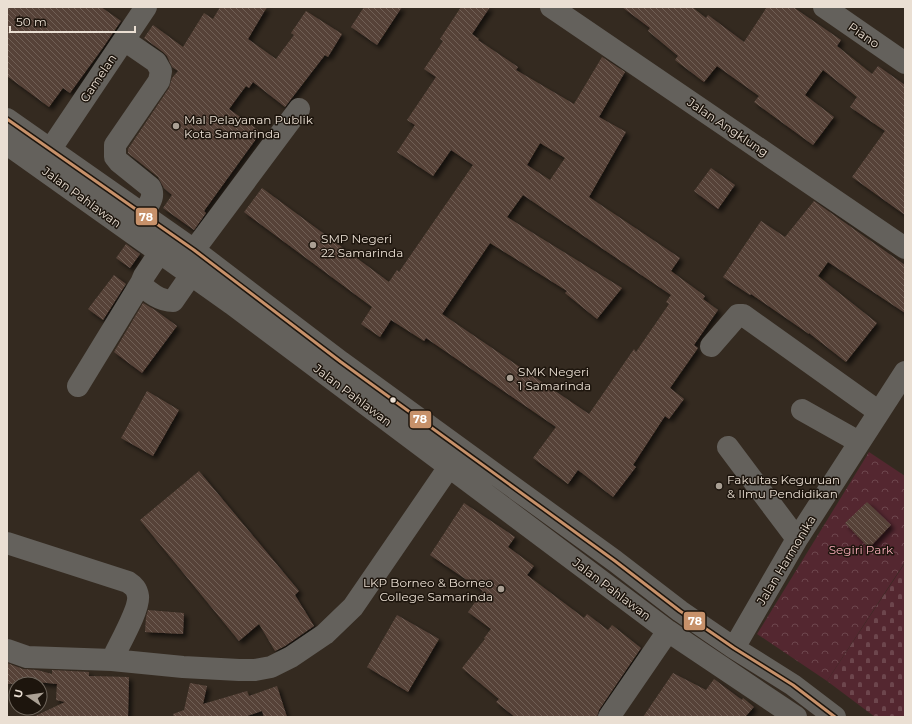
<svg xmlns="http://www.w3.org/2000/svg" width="912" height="724" viewBox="0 0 912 724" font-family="Montserrat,sans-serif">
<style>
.cemetery{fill:url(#cemetery-stones)}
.park{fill:url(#park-crowns)}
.building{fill:url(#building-back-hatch);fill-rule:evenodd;filter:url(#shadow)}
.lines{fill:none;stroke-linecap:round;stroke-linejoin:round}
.minor{stroke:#64615c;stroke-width:22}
.bus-1-casing{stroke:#1d150d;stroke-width:6}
.bus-1{stroke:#c7916a;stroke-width:3}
.poi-dot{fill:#aaa094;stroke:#1d150d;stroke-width:1.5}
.bus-dot{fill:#eadfd3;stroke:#1d150d;stroke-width:1.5}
.labels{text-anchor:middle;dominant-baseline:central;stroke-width:3;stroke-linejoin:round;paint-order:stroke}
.street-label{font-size:12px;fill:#eadfd3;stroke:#1d150d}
.poi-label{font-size:12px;fill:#eadfd3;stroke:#1d150d;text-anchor:start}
.park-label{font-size:12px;fill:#f5aab7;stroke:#1d150d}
.line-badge{stroke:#1d150d;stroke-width:1.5}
.badge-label{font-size:11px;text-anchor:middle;font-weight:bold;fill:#fff}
</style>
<defs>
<pattern id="cemetery-stones" width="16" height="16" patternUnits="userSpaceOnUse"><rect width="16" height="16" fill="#542730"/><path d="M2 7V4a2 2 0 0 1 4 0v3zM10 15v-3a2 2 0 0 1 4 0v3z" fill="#6d464d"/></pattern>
<pattern id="park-crowns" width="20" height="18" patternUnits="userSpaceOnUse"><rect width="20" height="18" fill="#542730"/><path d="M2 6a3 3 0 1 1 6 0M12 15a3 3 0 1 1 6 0" fill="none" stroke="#6d464d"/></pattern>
<pattern id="building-back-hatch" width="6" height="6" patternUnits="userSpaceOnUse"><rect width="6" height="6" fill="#574339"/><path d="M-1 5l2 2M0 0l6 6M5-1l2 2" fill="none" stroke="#6f5e55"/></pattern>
<filter id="shadow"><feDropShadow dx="3.5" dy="3.5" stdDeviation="2" flood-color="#0009"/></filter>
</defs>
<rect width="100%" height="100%" fill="#342a20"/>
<path class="cemetery" d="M905 563V717H875L827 681Z"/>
<path class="park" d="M869 452 905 476V562L827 681 757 634Z"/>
<path class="building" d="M7 7H101L121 21 102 49 70 93 63 88 49 107 7 76Z
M220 7H267L248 39 276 59 294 35 291 33 306 11 342 34 328 57 325 55 285 107 253 82 249 88 246 86 229 109 261 132 204 211 206 213 194 230 163 208 172 195 164 188 158 177 128 153V149L169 88 172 78 178 71 172 67 167 56 163 52 144 38 153 25 183 47 204 13 213 19Z
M364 7H402L377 45 351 27Z
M461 7H490L472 34 479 39 478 40 518 67 516 70 574 104 602 57 625 72 599 117 626 132 589 197 680 258 671 271 705 296 703 299 718 310 694 345 698 348 670 388 684 399 669 419 665 416 633 465 636 467 613 497 578 470 568 484 533 458 556 427 426 338 424 341 391 320 380 337 361 324 372 307 244 212 262 188 389 282 397 270 399 272 473 165 451 150 433 176 397 152 415 125 407 120 436 77 424 69 443 41 440 39ZM540 143 565 158 550 180 527 165ZM523 195 671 295 666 302 669 304 636 352 634 349 589 414 442 314 490 243 567 291 565 293 597 319 622 288 507 217Z
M622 7H692L706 18 708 15 744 42 767 7H793L841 40 837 46 872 74 878 66 905 85V215L852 177 885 131 850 107 857 97 823 70 805 95 834 117 813 145 754 102 759 96 717 66 704 82 675 60 678 56 648 31 650 28Z
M711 168 735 185 718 209 694 191Z
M814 201 905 265V313L828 262 818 276 877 323 846 362 809 333V334L751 294 750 295 723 277 761 221 785 237Z
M126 244 140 254 130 268 116 258Z
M114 275 126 284 103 320 88 309Z
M143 303 155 310 177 326 142 373 114 352Z
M147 391 179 410 153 456 121 438Z
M199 471 299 591 295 595 314 626 285 646 275 651 259 624 239 641 140 520Z
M867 502 891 525 869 548 845 523Z
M464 503 515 537 508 547 534 566 527 575 584 618 587 614 608 630 612 625 641 648 599 710 597 717H515L496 702 499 699 462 668 485 639 484 638 491 629 468 612 483 591 430 555Z
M148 610 184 613 183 634 145 632 146 617Z
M397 615 439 639 408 692 367 667Z
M7 663 23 669 37 670 52 674V670L89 672V676L129 677 128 717H33L65 702 56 700 57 684 28 681V684H7Z
M673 673 706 690 714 679 742 700 743 698 754 707 745 717H643Z
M190 683 207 686 203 704 247 691 249 696 277 686 287 717H264L262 711 244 717H174L173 714 184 710Z"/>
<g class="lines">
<path class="minor" d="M551 7 905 248
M824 7 905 63
M124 40 156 62 161 71 159 81 115 145V157L119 162 150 187C156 197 148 205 143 214
M7 119 194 250 341 362 615 561 680 611 734 648 793 685 835 717
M7 144 232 304 668 631 796 717
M50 150 146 7
M194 250 299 109
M160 252 144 276 141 283C148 293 161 301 173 301L191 275
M711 346 738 315H743L879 412
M78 386 141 283
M802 410 859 442
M728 447 797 539
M7 543 128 582C134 586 137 589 138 596 140 609 118 646 112 660
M734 648 797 539 905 372
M7 650 27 657 112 660 183 667 239 670H255L271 667 291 657 325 634 353 607 449 467
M609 717 668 631"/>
<defs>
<path id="bus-1" d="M7 119 194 250 341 362 615 561 680 611 734 648 793 685 835 717"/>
</defs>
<use href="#bus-1" class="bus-1-casing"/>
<use href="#bus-1" class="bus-1"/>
</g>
<g class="poi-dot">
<circle cx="176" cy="126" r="4"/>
<circle cx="313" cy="245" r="4"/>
<circle cx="510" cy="378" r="4"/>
<circle cx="719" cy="486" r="4"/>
<circle cx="501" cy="589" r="4"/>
</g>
<circle class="bus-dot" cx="393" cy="400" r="3.5"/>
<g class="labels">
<g class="street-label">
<text transform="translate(864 35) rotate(35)">Piano</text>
<text transform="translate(98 78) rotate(-56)">Gamelan</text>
<text transform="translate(728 127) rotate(34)">Jalan Angklung</text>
<text transform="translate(82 197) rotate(36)">Jalan Pahlawan</text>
<text transform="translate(353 395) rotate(37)">Jalan Pahlawan</text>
<text transform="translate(786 560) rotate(-59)">Jalan Harmonika</text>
<text transform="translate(612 589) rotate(37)">Jalan Pahlawan</text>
</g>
<g class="poi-label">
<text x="184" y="119">Mal Pelayanan Publik<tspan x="184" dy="14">Kota Samarinda</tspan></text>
<text x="321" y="238">SMP Negeri<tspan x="321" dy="14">22 Samarinda</tspan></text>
<text x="518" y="371">SMK Negeri<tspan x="518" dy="14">1 Samarinda</tspan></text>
<text x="727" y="479">Fakultas Keguruan<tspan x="727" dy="14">&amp; Ilmu Pendidikan</tspan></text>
<text x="493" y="582" text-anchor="end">LKP Borneo &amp; Borneo<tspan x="493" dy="14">College Samarinda</tspan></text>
</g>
<g class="park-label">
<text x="861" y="549">Segiri Park</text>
</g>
</g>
<g class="line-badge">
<rect x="135" y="207" width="23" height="19" rx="4" fill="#c7916a"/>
<rect x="409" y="410" width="23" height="19" rx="4" fill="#c7916a"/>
<rect x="683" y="611" width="23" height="20" rx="4" fill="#c7916a"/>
</g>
<g class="badge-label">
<text x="146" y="221">78</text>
<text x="420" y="423">78</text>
<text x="695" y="625">78</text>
</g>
<rect width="912" height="724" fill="none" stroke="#eadfd3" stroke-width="16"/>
<g transform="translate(28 696) rotate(283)"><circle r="19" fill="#1d150d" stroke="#6f665c"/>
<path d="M0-3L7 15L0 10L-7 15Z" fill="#aaa094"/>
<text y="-6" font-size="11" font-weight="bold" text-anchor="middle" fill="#eadfd3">U</text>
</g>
<path d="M10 26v6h125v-6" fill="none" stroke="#eadfd3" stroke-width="2"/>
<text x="16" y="26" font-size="12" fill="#eadfd3" stroke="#1d150d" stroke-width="3" paint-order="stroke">50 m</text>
</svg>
